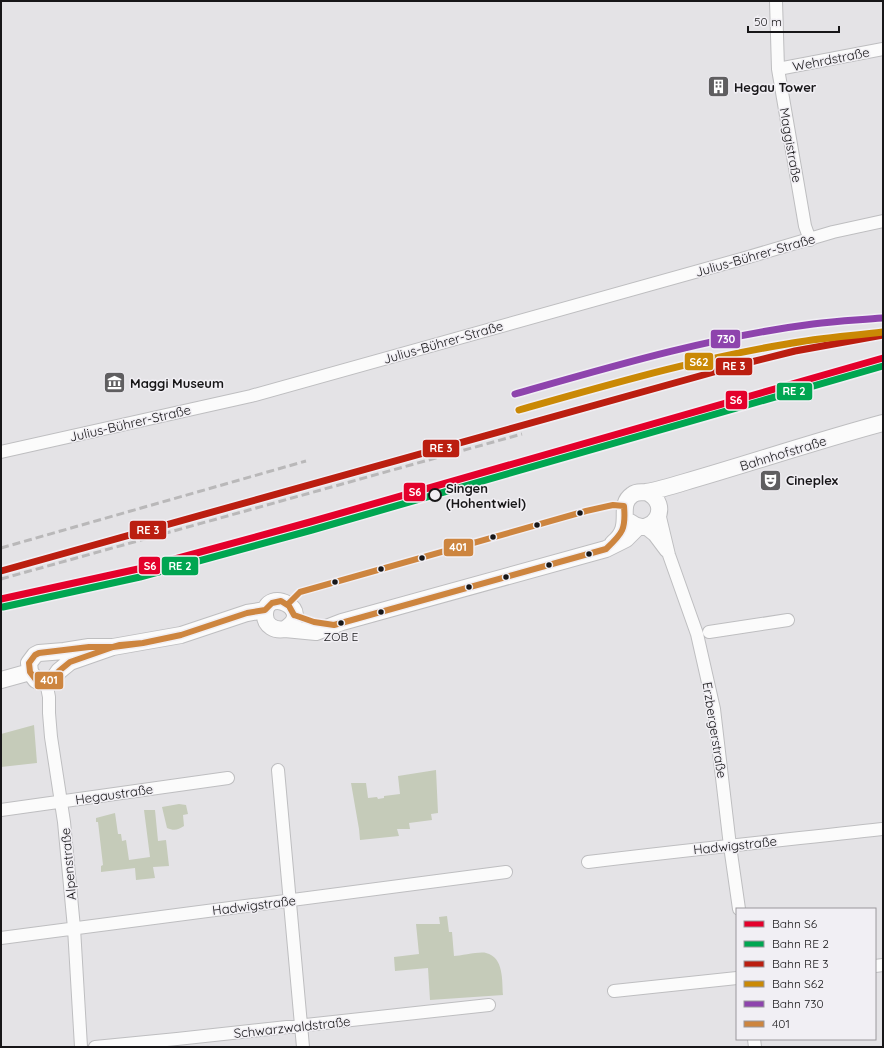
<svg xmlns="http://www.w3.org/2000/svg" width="884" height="1048" viewBox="0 0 884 1048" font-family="Quicksand,sans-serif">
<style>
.green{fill:#c5cbb9}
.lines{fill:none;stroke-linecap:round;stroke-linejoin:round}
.minor-casing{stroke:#bebec0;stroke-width:14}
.tertiary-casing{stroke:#bebec0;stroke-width:18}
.minor{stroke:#fbfbfb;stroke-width:12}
.tertiary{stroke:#fbfbfb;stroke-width:16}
.rail{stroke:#b9b8b9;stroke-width:3;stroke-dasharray:8 4;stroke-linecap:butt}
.bus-1-casing{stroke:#f1eff4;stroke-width:9}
.bus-1{stroke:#cd853f;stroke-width:6}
.rail-1-casing{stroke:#f1eff4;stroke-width:10}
.rail-2-casing{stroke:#f1eff4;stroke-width:10}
.rail-3-casing{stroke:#f1eff4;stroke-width:10}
.rail-4-casing{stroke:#f1eff4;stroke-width:10}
.rail-5-casing{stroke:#f1eff4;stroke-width:10}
.rail-1{stroke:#e4002b;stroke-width:7}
.rail-2{stroke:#00a651;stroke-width:7}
.rail-3{stroke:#bb1e10;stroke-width:7}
.rail-4{stroke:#ca8905;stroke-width:7}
.rail-5{stroke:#8e44ad;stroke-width:7}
.stop-dot{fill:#f1eff4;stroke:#171618;stroke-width:2}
.bus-dot{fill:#171618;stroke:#f1eff4;stroke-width:1.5}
.labels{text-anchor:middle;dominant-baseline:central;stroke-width:3;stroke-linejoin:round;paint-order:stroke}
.bus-label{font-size:12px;fill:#171618;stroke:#f1eff4}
.street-label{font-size:13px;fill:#171618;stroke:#f1eff4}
.poi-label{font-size:13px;font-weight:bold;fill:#171618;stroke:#f1eff4;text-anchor:start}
.stop-label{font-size:13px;font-weight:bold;fill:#171618;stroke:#f1eff4;text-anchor:start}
.line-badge{stroke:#f1eff4;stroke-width:1.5}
.badge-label{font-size:11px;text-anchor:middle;font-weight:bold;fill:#fff}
</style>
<rect width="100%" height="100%" fill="#e4e3e6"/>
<path class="green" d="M34 725 37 763 1 767V734Z
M436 770 438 813 431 814 432 820 409 823 410 829H397L399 836 360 840 359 829 351 783H366L368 798 377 797 378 799 384 798V796L400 794 398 776Z
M179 804 186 805 188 814 183 815 184 826C178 830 174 831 167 828L162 807Z
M144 810H155L158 841 166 840 169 866 153 867 155 878 136 880 135 868 101 872V866L103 865 98 822H96V818L115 813 118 834H121L122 841 126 840 129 860 150 857Z
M447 916 449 932H452L454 956C461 956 480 951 486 953 504 957 502 981 503 995L430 1000 428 968 395 971 394 957 419 954 416 924H440L439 917Z"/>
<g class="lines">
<defs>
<path id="minor" d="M776 1 778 69 805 226 810 240
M778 69 883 49
M1 452 251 396 745 258 833 232 883 221
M659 513 669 555 697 634 714 709 730 846 739 909
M644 527 654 535 666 551
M709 632 788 620
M46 682 49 697V713L51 737 64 822 74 928 81 1047
M278 770 303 1047
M1 810 228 778
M588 862C686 850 784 840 882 829
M1 938 506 872
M875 966 883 965
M614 991 737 978
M754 1039 755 1047
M95 1047 177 1039 489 1005"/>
<path id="tertiary" d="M630 522C652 540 674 504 646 492
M613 543C635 526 616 506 632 495 637 491 641 493 646 492 659 490 672 486 685 482 751 463 816 441 883 423
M285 629C316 610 265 585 265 615 265 626 275 631 285 629L316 632 342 622 606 549 626 539 638 527
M113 647H89L64 651 39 653 35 655 29 663 30 672 36 680 41 682H46L54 678 59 671 70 662 113 647 181 635 247 613 265 610
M1 680 30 672"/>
</defs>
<use href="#minor" class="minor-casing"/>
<use href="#tertiary" class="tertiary-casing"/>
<use href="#minor" class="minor"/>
<use href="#tertiary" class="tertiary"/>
<path class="rail" d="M1 548 306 461
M1 579 522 434"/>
<defs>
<path id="bus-1" d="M288 604 300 592 586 511 613 505 624 506C626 529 623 533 606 549L334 625 314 622 294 615
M247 613 265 610 272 603 281 601 289 606 294 615
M181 635 247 613
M181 635 247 613
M143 643 181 635
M89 647H113L70 662 59 671 54 678 46 682 36 680 30 672 29 663 35 655 39 653Z
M113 647 120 645 143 643
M113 647 143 643"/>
</defs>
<use href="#bus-1" class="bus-1-casing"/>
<use href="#bus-1" class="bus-1"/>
<defs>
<path id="rail-1" d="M1 599 138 569 310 522 883 358"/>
<path id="rail-2" d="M3 607 140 577 312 530 883 366"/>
<path id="rail-3" d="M1 571 739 365 795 351 883 335"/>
<path id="rail-4" d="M519 410C608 385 696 359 787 344 819 338 851 336 883 332"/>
<path id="rail-5" d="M515 394C613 366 711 337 813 324 836 321 859 320 882 318"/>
</defs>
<use href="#rail-1" class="rail-1-casing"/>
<use href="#rail-2" class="rail-2-casing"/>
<use href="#rail-3" class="rail-3-casing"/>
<use href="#rail-4" class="rail-4-casing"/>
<use href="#rail-5" class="rail-5-casing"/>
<use href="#rail-1" class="rail-1"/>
<use href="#rail-2" class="rail-2"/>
<use href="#rail-3" class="rail-3"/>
<use href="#rail-4" class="rail-4"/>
<use href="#rail-5" class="rail-5"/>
</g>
<defs>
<symbol id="building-square" viewBox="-11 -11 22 22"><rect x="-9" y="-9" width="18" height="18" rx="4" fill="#5f5e60" stroke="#f1eff4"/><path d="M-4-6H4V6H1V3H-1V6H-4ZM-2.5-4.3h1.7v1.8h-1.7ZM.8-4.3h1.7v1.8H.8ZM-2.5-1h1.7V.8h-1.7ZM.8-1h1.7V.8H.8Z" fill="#fff"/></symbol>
<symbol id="museum-square" viewBox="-11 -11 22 22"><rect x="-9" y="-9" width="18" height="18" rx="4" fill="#5f5e60" stroke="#f1eff4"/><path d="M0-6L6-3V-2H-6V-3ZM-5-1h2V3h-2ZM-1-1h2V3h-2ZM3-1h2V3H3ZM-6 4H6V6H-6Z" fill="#fff"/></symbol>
<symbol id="theatre-square" viewBox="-11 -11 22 22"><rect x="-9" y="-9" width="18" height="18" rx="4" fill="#5f5e60" stroke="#f1eff4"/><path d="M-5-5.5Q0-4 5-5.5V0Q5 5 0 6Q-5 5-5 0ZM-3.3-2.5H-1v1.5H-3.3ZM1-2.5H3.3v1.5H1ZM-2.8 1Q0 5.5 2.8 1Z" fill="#fff"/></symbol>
</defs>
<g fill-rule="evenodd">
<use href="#building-square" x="706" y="74" width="25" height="25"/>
<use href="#museum-square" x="102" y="370" width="25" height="25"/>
<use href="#theatre-square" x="758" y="468" width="25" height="25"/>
</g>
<circle class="stop-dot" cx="435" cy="495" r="6"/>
<g class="bus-dot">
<circle cx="580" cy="513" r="3.5"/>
<circle cx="537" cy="525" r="3.5"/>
<circle cx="493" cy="537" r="3.5"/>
<circle cx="589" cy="554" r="3.5"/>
<circle cx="422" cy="558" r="3.5"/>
<circle cx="549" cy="565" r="3.5"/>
<circle cx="381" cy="569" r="3.5"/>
<circle cx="506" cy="577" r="3.5"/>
<circle cx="335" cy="582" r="3.5"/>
<circle cx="469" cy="587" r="3.5"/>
<circle cx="381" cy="612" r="3.5"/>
<circle cx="341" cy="623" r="3.5"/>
</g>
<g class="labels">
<g class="bus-label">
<text x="341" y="636">ZOB E</text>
</g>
<g class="street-label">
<text transform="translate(831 59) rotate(-11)">Wehrdstraße</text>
<text transform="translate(791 145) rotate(80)">Maggistraße</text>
<text transform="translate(755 255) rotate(-16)">Julius-Bührer-Straße</text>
<text transform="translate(443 342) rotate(-16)">Julius-Bührer-Straße</text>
<text transform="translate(130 423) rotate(-13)">Julius-Bührer-Straße</text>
<text transform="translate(783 453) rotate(-17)">Bahnhofstraße</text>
<text transform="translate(715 730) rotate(81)">Erzbergerstraße</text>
<text transform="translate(114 794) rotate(-8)">Hegaustraße</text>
<text transform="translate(735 845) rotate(-6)">Hadwigstraße</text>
<text transform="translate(68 864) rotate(-95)">Alpenstraße</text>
<text transform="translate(254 905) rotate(-7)">Hadwigstraße</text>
<text transform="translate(292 1027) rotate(-6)">Schwarzwaldstraße</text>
</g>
<g class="poi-label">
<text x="734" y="87">Hegau Tower</text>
<text x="130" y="383">Maggi Museum</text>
<text x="786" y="480">Cineplex</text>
</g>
<g class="stop-label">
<text x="446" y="488">Singen<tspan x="446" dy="15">(Hohentwiel)</tspan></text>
</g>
</g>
<g class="line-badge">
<rect x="710" y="329" width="31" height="20" rx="4" fill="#8e44ad"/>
<rect x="684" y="352" width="30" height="19" rx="4" fill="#ca8905"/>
<rect x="715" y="357" width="38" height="19" rx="4" fill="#bb1e10"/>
<rect x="776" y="382" width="37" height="19" rx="4" fill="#00a651"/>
<rect x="725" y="390" width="23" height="20" rx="4" fill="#e4002b"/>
<rect x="422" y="439" width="38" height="19" rx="4" fill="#bb1e10"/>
<rect x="403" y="482" width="23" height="20" rx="4" fill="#e4002b"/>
<rect x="129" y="520" width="38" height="20" rx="4" fill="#bb1e10"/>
<rect x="443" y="538" width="31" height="19" rx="4" fill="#cd853f"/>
<rect x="138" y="556" width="23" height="19" rx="4" fill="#e4002b"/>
<rect x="161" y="556" width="38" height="20" rx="4" fill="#00a651"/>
<rect x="34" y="671" width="30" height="19" rx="4" fill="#cd853f"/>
</g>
<g class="badge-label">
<text x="726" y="343">730</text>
<text x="699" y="366">S62</text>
<text x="734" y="370">RE 3</text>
<text x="794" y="395">RE 2</text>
<text x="736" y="404">S6</text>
<text x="441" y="452">RE 3</text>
<text x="415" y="496">S6</text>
<text x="148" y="534">RE 3</text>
<text x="458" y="551">401</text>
<text x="150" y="570">S6</text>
<text x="180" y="570">RE 2</text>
<text x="49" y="684">401</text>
</g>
<rect width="884" height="1048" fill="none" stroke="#171618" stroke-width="4"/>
<rect x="736" y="908" width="140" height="132" fill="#f1eff4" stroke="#9a989c"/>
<rect x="744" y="921" width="20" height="6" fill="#e4002b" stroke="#9a989c"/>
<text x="772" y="928" font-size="12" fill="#171618">Bahn S6</text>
<rect x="744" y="941" width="20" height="6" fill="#00a651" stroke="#9a989c"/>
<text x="772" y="948" font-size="12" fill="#171618">Bahn RE 2</text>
<rect x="744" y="961" width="20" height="6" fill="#bb1e10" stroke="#9a989c"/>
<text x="772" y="968" font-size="12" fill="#171618">Bahn RE 3</text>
<rect x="744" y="981" width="20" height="6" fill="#ca8905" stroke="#9a989c"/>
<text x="772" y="988" font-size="12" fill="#171618">Bahn S62</text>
<rect x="744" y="1001" width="20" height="6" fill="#8e44ad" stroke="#9a989c"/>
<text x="772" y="1008" font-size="12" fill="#171618">Bahn 730</text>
<rect x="744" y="1021" width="20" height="6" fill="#cd853f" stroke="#9a989c"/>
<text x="772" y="1028" font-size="12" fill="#171618">401</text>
<path d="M748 26v6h91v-6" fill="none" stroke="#171618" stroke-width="2"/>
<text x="754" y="26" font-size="12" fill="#171618" stroke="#f1eff4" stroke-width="3" paint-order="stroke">50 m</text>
</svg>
